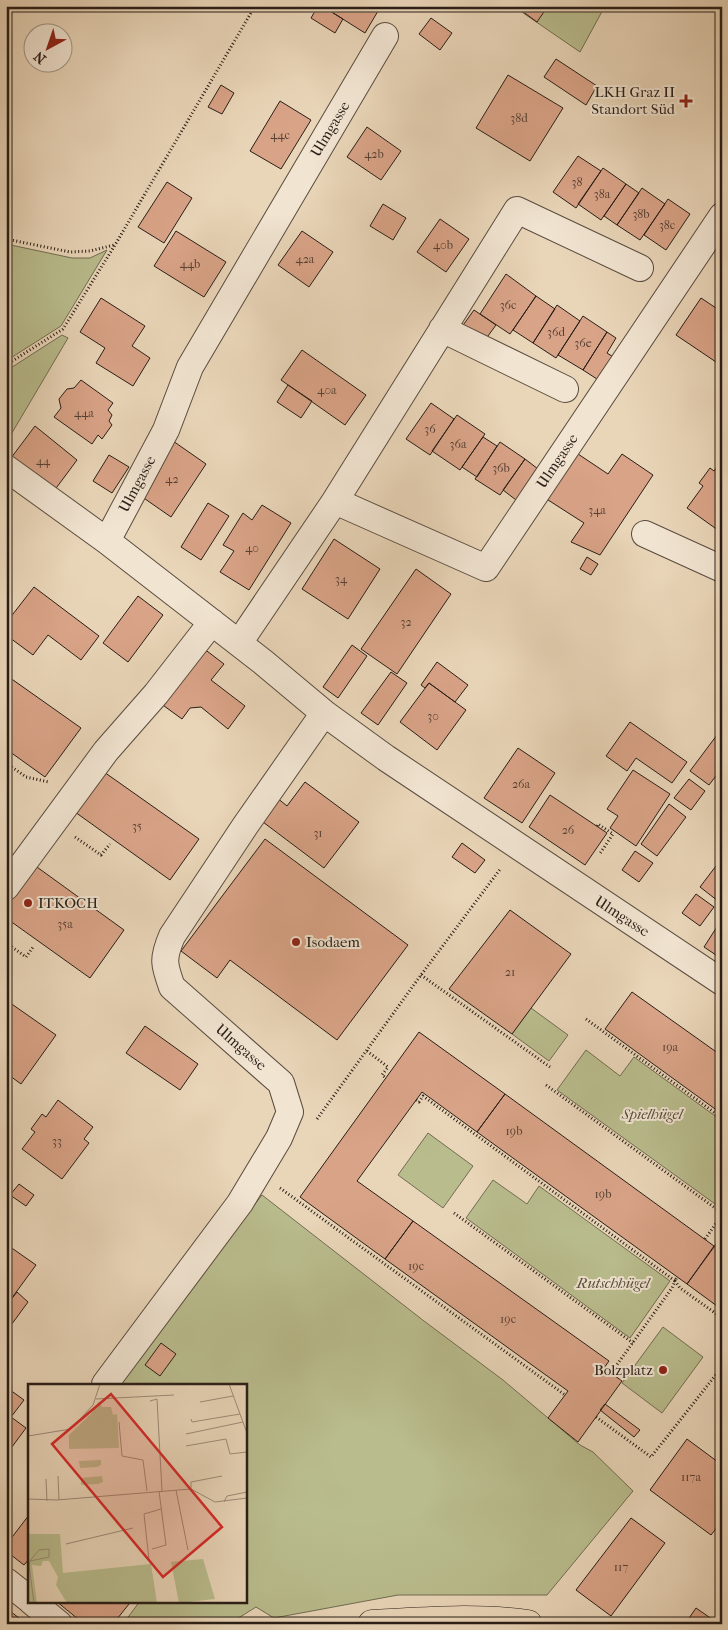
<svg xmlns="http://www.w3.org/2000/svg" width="728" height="1630" viewBox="0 0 728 1630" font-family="'IM FELL French Canon',serif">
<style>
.green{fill:#b9bc8d;stroke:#716d52}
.building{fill:#d9a387;stroke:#291e17}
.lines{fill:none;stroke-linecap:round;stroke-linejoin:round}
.minor-casing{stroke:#594c3f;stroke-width:28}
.major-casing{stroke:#291e17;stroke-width:29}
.path{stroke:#291e17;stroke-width:3;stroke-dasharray:1 2.5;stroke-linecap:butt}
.minor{stroke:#f1e4d1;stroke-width:26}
.major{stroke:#e9d5b8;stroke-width:28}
.poi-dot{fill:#8f2418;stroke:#f1e4d1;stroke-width:2}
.labels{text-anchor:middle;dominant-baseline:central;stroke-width:4;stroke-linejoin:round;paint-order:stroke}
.number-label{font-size:12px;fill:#553f33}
.poi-label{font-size:15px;fill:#291e17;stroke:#f1e4d1;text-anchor:end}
.street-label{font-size:15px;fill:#291e17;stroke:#f1e4d1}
.park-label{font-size:15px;font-style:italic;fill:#544d3a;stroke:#f1e4d1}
.inset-road{fill:none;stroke:#9c8c78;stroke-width:1}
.view{fill:#d62828;fill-opacity:0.15;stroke:#d62828;stroke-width:2.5}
.inset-edge{fill:none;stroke:#291e17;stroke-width:2.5}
</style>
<rect width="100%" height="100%" fill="#e9d5b8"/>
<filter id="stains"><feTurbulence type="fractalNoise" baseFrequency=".004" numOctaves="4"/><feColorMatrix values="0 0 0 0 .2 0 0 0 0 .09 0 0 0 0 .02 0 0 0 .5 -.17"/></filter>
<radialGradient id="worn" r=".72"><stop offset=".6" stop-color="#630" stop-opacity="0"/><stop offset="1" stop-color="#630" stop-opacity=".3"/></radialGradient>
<path class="green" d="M513 6H605L580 52Z
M6 244 72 258H90L107 250 61 326 6 361Z
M62 335 68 338 6 443V371Z
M531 1008 568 1035 549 1061 512 1034Z
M586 1050 620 1076 634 1057 722 1121V1209L557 1090Z
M428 1133 473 1166 443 1208 398 1175Z
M493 1180 527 1204 539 1186 670 1281 630 1338 466 1218Z
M262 1195 424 1321 503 1380 580 1445 593 1452 633 1491 547 1595H398L274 1618 256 1607 229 1624H123L140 1601H245V1385H112Z
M663 1327 703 1357 662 1413 622 1383Z"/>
<path class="building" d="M318 6H322L343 19 335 33 311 18Z
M322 6H381L365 33Z
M515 6H548L537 22Z
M431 18 452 33 440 50 419 34Z
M556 59 597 86 586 105 544 77Z
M508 75 563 108 530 161 476 128Z
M221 85 234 93 222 114 208 107Z
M280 101 311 120 281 169 250 151Z
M367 127 401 151 381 180 347 157Z
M578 156 601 171 576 208 553 192Z
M603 168 626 184 601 220 578 204Z
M167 182 192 198 164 243 138 227Z
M626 184 639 193 617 225 604 216Z
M642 188 665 204 640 240 617 225Z
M668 199 690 214 666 250 644 235Z
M383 204 406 218 393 240 370 226Z
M440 219 469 239 446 272 417 252Z
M176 231 226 262 204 297 154 266Z
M302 231 333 252 309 287 278 265Z
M506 274 536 296 510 334 480 314Z
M536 296 555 309 533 343 513 330Z
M101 298 145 326 132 346 150 358 133 386 96 363 105 348 80 332Z
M701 298 722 312V353L716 362 676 335Z
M557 305 580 321 556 358 533 343Z
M474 310 496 325 485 340 461 328Z
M583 316 607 332 583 370 558 355Z
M607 332 616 338 607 353 615 358 600 381 583 370Z
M302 350 366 395 345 425 281 380Z
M81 380 113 403 108 410 112 415 109 421 112 425 102 439 98 435 92 444 54 417 61 408 59 399 67 389 74 388Z
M288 385 312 401 301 418 277 402Z
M431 403 454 419 430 455 406 439Z
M457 415 485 434 460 470 432 451Z
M35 426 77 460 51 495 8 462Z
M483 437 497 446 477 477 462 467Z
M173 441 206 464 171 517 138 494Z
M500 442 525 459 500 495 475 479Z
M575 452 608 474 622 454 653 475 600 555 571 542 584 523 545 498Z
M109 455 129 467 112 493 93 481Z
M525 459 542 472 520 503 503 490Z
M722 460V533L687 508 703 486 699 483 710 468 714 471Z
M208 503 229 516 201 560 181 547Z
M262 505 291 523 249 590 220 572 234 551 223 545 243 513 252 520Z
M334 539 380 569 348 619 302 589Z
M587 557 598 564 591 575 580 569Z
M416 569 451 594 397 674 361 649Z
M34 587 99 636 81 660 48 635 33 655 6 635V623Z
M138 596 163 615 128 662 103 643Z
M352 645 367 656 338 698 323 687Z
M203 648 224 664 211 680 245 706 228 729 201 707 190 708 182 719 160 703Z
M437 662 468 685 455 702 429 683 425 688 421 685Z
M391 672 407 683 378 725 361 713Z
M6 675 81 728 45 777 6 749Z
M429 683 466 710 437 750 400 722Z
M630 722 687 762 672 783 636 758 627 771 606 756Z
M717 735 722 739V768L709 785 690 771Z
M518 748 555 773 522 823 484 798Z
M633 770 670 794 636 846 610 828 618 816 607 809Z
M104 772 199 839 170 880 75 812Z
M689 779 705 791 691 810 674 798Z
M305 782 359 822 324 868 259 819 276 797 287 806Z
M550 795 607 833 585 865 529 827Z
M669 804 686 817 657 856 641 844Z
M265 839 408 945 337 1040 230 960 217 978 181 951Z
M462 843 485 860 475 873 452 857Z
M635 851 653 863 639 882 622 870Z
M722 858V896L718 901 700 887Z
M30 862 124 930 90 978 6 918V895Z
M696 894 714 907 700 926 682 913Z
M510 910 571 954 512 1034 449 989Z
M722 919V959L704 947Z
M632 992 722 1056V1114L605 1029Z
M6 1000 56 1035 21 1084 6 1073Z
M145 1026 198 1064 180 1090 126 1053Z
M419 1032 505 1094 477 1132 422 1092 357 1181 413 1221 385 1259 300 1197Z
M505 1094 714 1246 687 1284 477 1132Z
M58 1100 93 1127 84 1139 89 1143 62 1179 22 1149 35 1132 31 1129 42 1114 46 1117Z
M19 1184 34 1195 26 1206 10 1195Z
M413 1221 609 1361 604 1368 622 1381 578 1442 548 1418 568 1391 385 1259Z
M722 1236V1299L717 1306 687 1284Z
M6 1244 36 1265 6 1306Z
M17 1292 28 1302 6 1332V1306Z
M161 1343 176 1354 160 1376 145 1365Z
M6 1387 24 1400 11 1417 26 1428 6 1455Z
M605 1404 640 1430 634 1437 600 1410Z
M687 1439 722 1465V1521L711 1535 650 1490Z
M29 1515V1559L24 1565 6 1551V1545Z
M631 1518 665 1543 611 1616 576 1590Z
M56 1601H126L129 1604 113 1624H84Z
M6 1608 19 1618 14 1624H6Z
M696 1608 719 1624H685Z"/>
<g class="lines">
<defs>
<path id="minor" d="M442 329 565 389
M6 468 107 541 263 662 324 713 386 758 722 982
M335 501 486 568 722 216
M645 534 722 569
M107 541 166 430 190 367 385 36
M239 643 335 501 517 210 640 268
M6 887 106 751 156 694 212 622
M105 1384 240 1203 279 1138 290 1112 281 1083 172 987C164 965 162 959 172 936L245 826 324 713
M6 1581 29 1599
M31 1601 59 1624"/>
<path id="major" d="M372 1624C424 1621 476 1617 528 1624"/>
</defs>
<use href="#minor" class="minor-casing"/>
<use href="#major" class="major-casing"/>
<path class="path" d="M6 239 70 252 90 251 114 245
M6 365 63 329 115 245 255 6
M6 763 26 777 49 782
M597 826 598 824 613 834 599 855
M75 837 101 855 110 844
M6 943 26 957 33 947
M421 975 550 1067
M586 1019 722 1118
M367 1051 388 1067 382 1075 386 1078
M546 1085 722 1213
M416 1100 419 1102 423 1096 675 1281 677 1277
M317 1119 421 975 501 868
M280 1188 565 1395
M454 1213 633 1343
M705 1239 722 1215
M611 1373 672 1288 675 1281 680 1288 722 1318
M596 1417 651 1457 722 1367"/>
<use href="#minor" class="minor"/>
<use href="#major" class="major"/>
</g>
<g class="poi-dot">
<path d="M683.5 93.5h5v5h5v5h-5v5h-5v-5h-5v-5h5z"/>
<circle cx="28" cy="903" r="5"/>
<circle cx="296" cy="942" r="5"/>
<circle cx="663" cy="1370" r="5"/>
</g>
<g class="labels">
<g class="number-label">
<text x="519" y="118">38d</text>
<text x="280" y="135">44c</text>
<text x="374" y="154">42b</text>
<text x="577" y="182">38</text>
<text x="602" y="194">38a</text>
<text x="641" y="214">38b</text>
<text x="667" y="225">38c</text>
<text x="443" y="245">40b</text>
<text x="305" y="259">42a</text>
<text x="190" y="264">44b</text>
<text x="508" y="305">36c</text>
<text x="556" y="332">36d</text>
<text x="583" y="343">36e</text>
<text x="327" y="390">40a</text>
<text x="84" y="413">44a</text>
<text x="430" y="429">36</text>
<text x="458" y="444">36a</text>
<text x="43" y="461">44</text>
<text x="501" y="468">36b</text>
<text x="172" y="479">42</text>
<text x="597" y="510">34a</text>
<text x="252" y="548">40</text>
<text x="341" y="579">34</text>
<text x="406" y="622">32</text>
<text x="433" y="716">30</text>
<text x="521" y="784">26a</text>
<text x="137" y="826">35</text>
<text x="568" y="830">26</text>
<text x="318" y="833">31</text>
<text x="65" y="924">35a</text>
<text x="510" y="972">21</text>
<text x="670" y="1047">19a</text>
<text x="514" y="1131">19b</text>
<text x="57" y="1141">33</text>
<text x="603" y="1194">19b</text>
<text x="416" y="1266">19c</text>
<text x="508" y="1319">19c</text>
<text x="691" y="1477">117a</text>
<text x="621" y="1567">117</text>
</g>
<g class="poi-label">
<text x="675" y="92">LKH Graz II<tspan x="675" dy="17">Standort Süd</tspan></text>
<text x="38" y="903" text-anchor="start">ITKOCH</text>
<text x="306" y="942" text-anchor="start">Isodaem</text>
<text x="653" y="1370">Bolzplatz</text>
</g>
<g class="street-label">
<text transform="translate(330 129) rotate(-59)">Ulmgasse</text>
<text transform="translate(557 461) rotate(-56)">Ulmgasse</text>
<text transform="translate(137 484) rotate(-62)">Ulmgasse</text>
<text transform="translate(622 916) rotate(33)">Ulmgasse</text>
<text transform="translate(241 1047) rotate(41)">Ulmgasse</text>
</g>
<g class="park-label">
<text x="652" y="1114">Spielhügel</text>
<text x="613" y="1283">Rutschhügel</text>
</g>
</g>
<g transform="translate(28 1384)">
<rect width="219" height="219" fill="#e9d5b8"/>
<path d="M71 17 74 23H83L85 31 89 30 91 64 41 65V51L63 30ZM73 76V81L69 83 52 84 51 77ZM74 92 75 98 70 100 53 101V94ZM0 150H32L35 189 123 180 129 219H39L28 201 30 193 21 177H15L13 182 4 181 9 219H0ZM175 175 187 215 151 219 143 178Z" fill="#b9bc8d"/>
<path class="inset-road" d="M201 0 219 49M68 15 146 11M122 17 129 15 134 107M172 18 205 12M163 35 164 38 212 30M91 38 94 72 115 76 119 107M158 50 215 38M0 52 43 45 65 21 72 0M158 62 198 55 202 70 219 68M30 92 31 116M18 95 19 117M163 105V98L194 92M148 106 160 166M0 115 29 116 163 105 187 118 219 114M196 118 199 112 219 108M38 160 105 144M124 165 138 161 131 107M121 176 116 130 133 125M2 177 21 173V165L11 166 5 173 2 177 1 181 6 219M171 219H189"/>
<path class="view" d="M83 10 194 143 135 193 24 60Z"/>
<rect width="219" height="219" class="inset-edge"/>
</g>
<rect width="728" height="1630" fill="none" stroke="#e9d5b8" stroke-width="25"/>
<rect x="8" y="8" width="713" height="1615" fill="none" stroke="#291e17" stroke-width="2.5"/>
<rect x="12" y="12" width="703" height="1605" fill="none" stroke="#291e17"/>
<g transform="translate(48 48) rotate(220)"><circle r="24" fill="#f1e4d1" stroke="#a19587"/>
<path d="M0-4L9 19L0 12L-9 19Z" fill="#8f2418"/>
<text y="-8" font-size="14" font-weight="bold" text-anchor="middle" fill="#291e17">N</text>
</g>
<rect width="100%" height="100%" filter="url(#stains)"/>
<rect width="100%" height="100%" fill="url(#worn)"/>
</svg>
